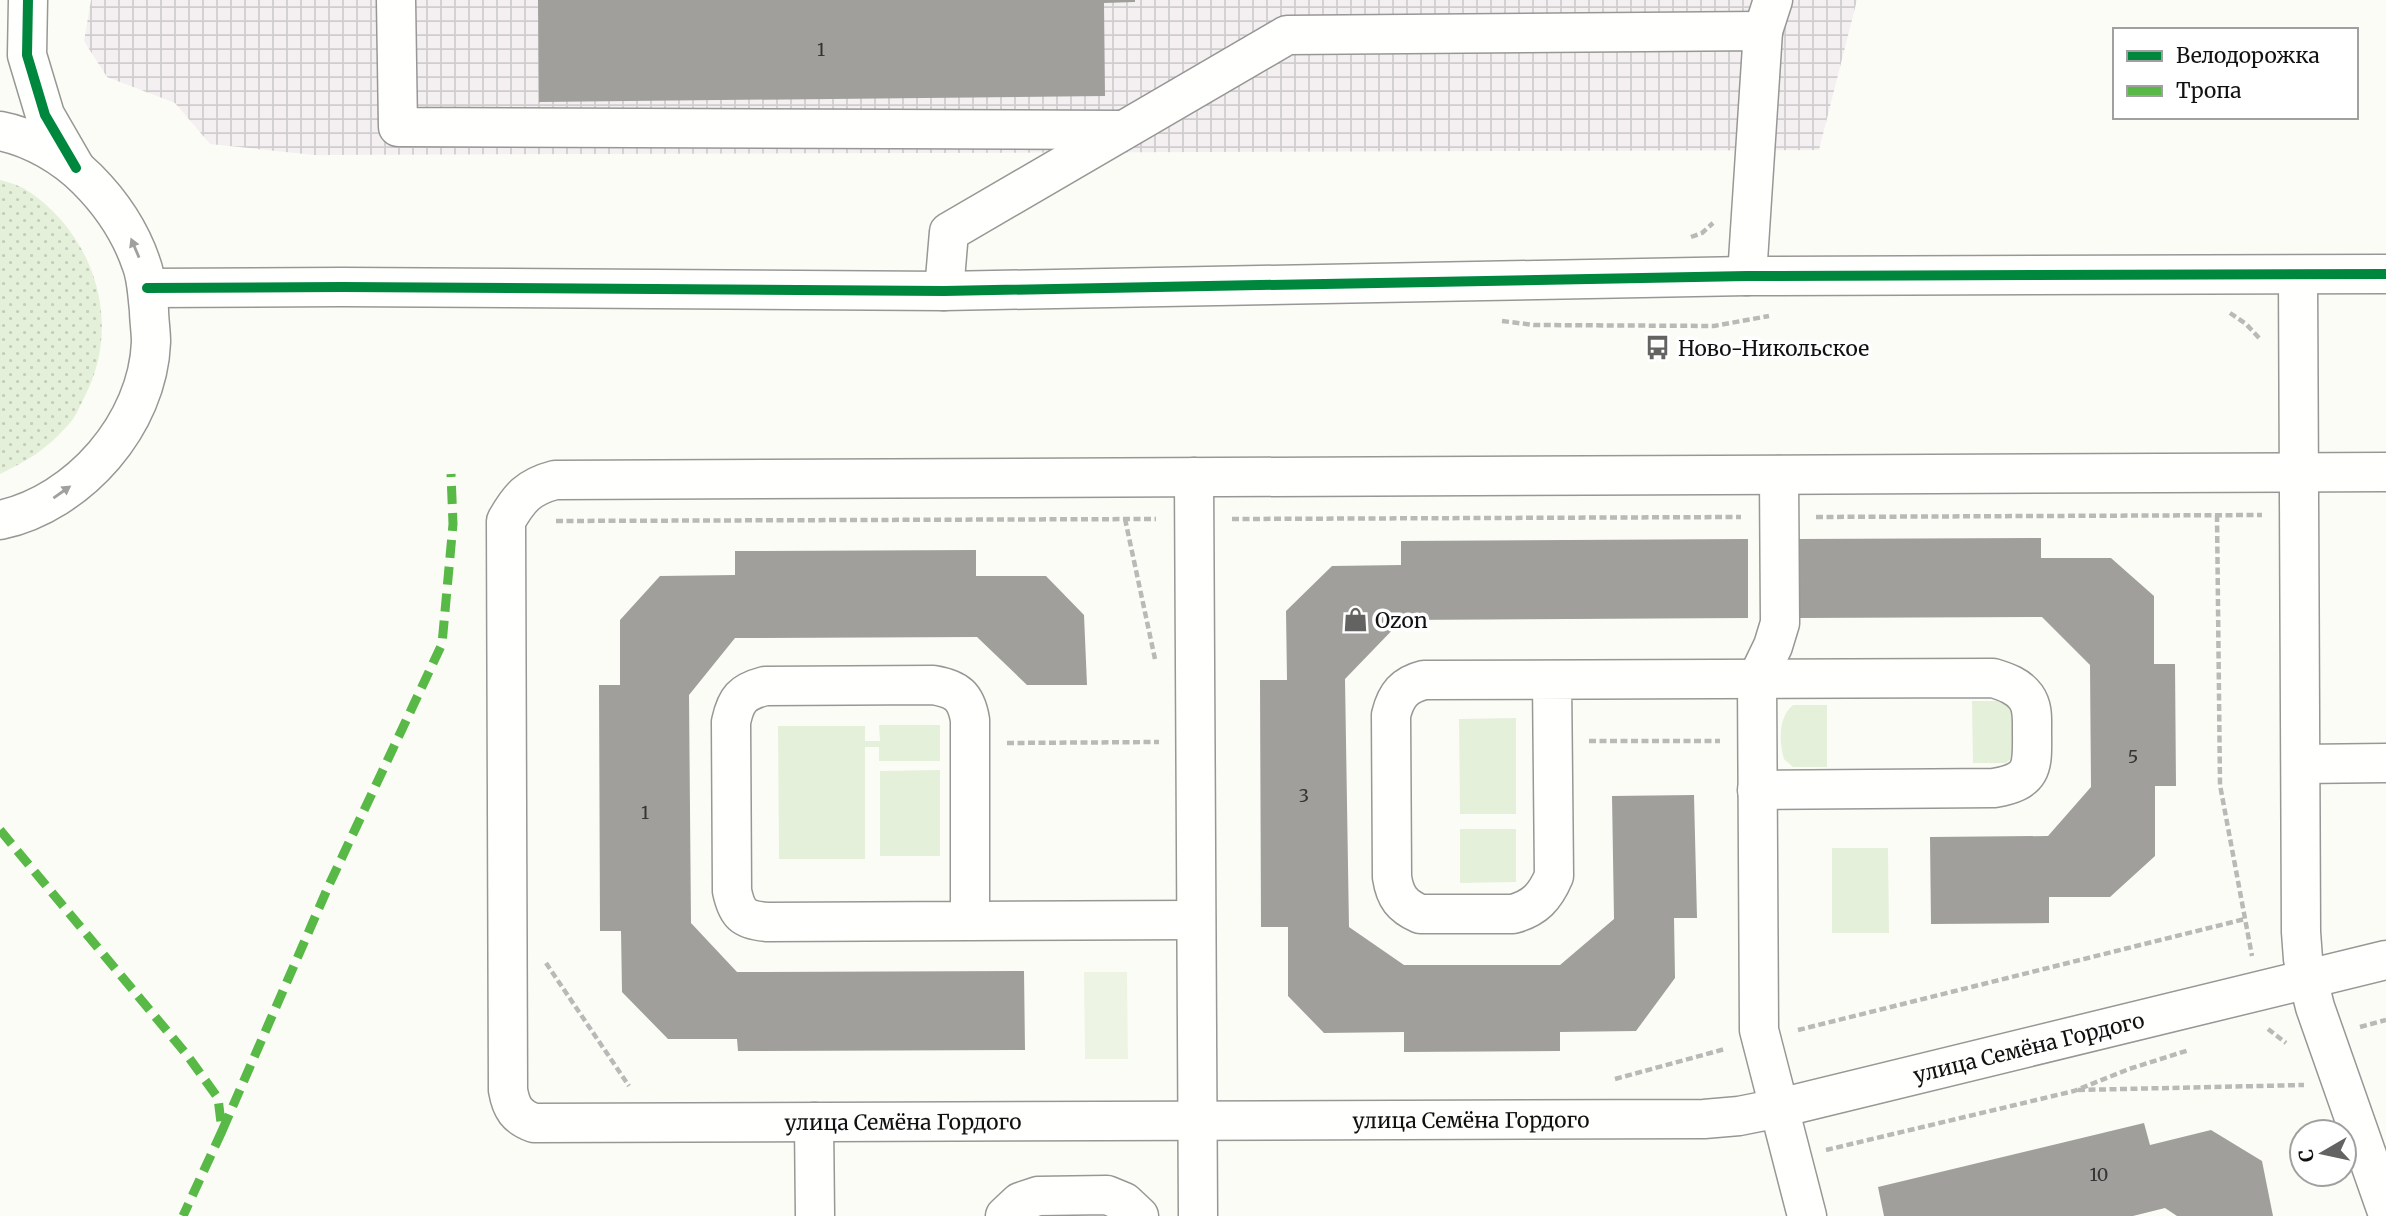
<svg xmlns="http://www.w3.org/2000/svg" width="2386" height="1216" viewBox="0 0 2386 1216" font-family="Merriweather,serif">
<style>
.industrial{fill:url(#industrial-grid)}
.grass{fill:url(#grass-dots)}
.park{fill:#e5f0da}
.pitch{fill:#eef4e3}
.building{fill:#a09f9c}
.lines{fill:none;stroke-linecap:round;stroke-linejoin:round}
.minor-casing{stroke:#979795;stroke-width:41}
.path{stroke:#b9b9b8;stroke-width:4.5;stroke-dasharray:7 3.5;stroke-linecap:butt}
.minor{stroke:#fffffe;stroke-width:38}
.quiet{stroke:#58b947;stroke-width:9;stroke-dasharray:18 9;stroke-linecap:butt}
.cycleway-casing{stroke:#fff;stroke-width:15}
.cycleway{stroke:#00873e;stroke-width:10}
.oneway{fill:#a0a09f}
.labels{text-anchor:middle;dominant-baseline:central;stroke-width:7;stroke-linejoin:round;paint-order:stroke}
.number-label{font-size:18px;fill:#353434}
.poi-label{font-size:21px;fill:#111;stroke:#fff;text-anchor:start}
.street-label{font-size:21px;fill:#111;stroke:#fff}
</style>
<defs>
<pattern id="industrial-grid" width="8" height="8" patternUnits="userSpaceOnUse" patternTransform="scale(1.75)"><rect width="8" height="8" fill="#f4f0f2"/><path d="M0 4h8M4 0v8" fill="none" stroke="#d0cdce"/></pattern>
<pattern id="grass-dots" width="8" height="8" patternUnits="userSpaceOnUse" patternTransform="scale(1.75)"><rect width="8" height="8" fill="#e5f0da"/><path d="M2 2h.1M6 6h.1" fill="none" stroke="#c3cdba" stroke-width="1.8" stroke-linecap="round"/></pattern>
</defs>
<rect width="100%" height="100%" fill="#fcfcf7"/>
<path class="industrial" d="M91 0H1857L1819 150 314 155 210 144 175 103 107 77 84 41Z"/>
<path class="grass" d="M0 180C8 182 18 185 25 189 94 233 123 322 85 396 80 405 76 417 69 424 47 449 29 460 0 474Z"/>
<path class="park" d="M1972 701H2006L2017 716 2012 758 2006 763H1973Z
M1793 705H1827V767H1793L1784 759C1779 742 1778 717 1793 705Z
M1516 718V814H1460L1459 719Z
M879 725H940V761H879V747H865V859H779L778 726H865V741H880Z
M940 770V856H880V771Z
M1460 829H1516V882L1460 883Z
M1832 848H1888L1889 933H1832Z"/>
<path class="pitch" d="M1084 972H1127L1128 1059H1085Z"/>
<path class="building" d="M538 0H1135V2L1104 3 1105 96 539 102Z
M2041 538V558H2111L2154 596V664H2175L2176 786H2155V856L2110 897H2049V923L1931 924 1930 837 2048 836 2091 787 2090 665 2042 617 1797 618V539Z
M1748 539V618L1402 620 1345 679 1349 927 1404 965H1560L1614 919 1612 796 1694 795 1697 918H1674L1675 978 1636 1031 1560 1032V1051L1404 1052V1032L1324 1033 1288 996V927H1261L1260 680H1287L1286 611 1332 566 1401 565V541Z
M976 550V576H1046L1084 615 1087 685H1027L977 637 735 638 689 695 691 923 737 972 1024 971 1025 1050 738 1051 737 1039H668L622 992 621 931H600L599 685H620V620L660 576 735 575V551Z
M2144 1123 2150 1145 2211 1130 2262 1161 2273 1216H2177L2165 1208 2133 1216H1884L1878 1187Z"/>
<g class="lines">
<defs>
<g id="minor">
<path d="M28 0 27 55 45 115 75 167"/>
<path d="M396 0 398 127 1122 130"/>
<path d="M1763 31 1773 0"/>
<path d="M0 131C32 137 65 157 87 179 111 203 130 231 141 263 147 278 147 294 149 310 149 320 151 331 151 342 148 424 79 503 0 520"/>
<path d="M2298 275 2301 932 2303 959 2315 1007 2386 1209"/>
<path d="M147 288 342 287 944 291 1747 276 2386 274"/>
<path d="M944 291 949 232 1287 35 1763 31 1747 276"/>
<path id="s1" d="M2386 472 555 480C528 487 519 498 506 521L508 1090C511 1108 517 1117 534 1123L1704 1119 1739 1116 1779 1108 2386 960"/>
<path d="M1779 475 1780 623 1773 646 1757 679 1759 1030 1807 1216"/>
<path d="M1194 477 1198 1216"/>
<path d="M1552 680 1554 876C1545 897 1535 908 1513 914H1420C1402 906 1395 897 1392 877L1391 715C1396 695 1404 685 1424 680L1993 678C2006 682 2018 686 2026 697 2033 707 2032 718 2032 729 2032 765 2036 781 1994 788L1757 790"/>
<path d="M2301 764 2386 763"/>
<path d="M970 921V720C966 696 957 689 933 685L765 686C742 692 736 699 731 722L732 891C737 914 743 920 767 922L1196 920"/>
<path d="M814 1122 815 1216"/>
<path d="M1005 1216 1020 1202 1038 1196 1107 1195 1124 1202 1139 1216"/>
</g>
</defs>
<use href="#minor" class="minor-casing"/>
<path class="path" d="M1691 237 1702 233 1713 223
M2230 313 2246 324 2260 339
M1502 321 1534 325 1714 326 1769 316
M2217 515 2220 785 2252 956
M1816 517 2262 515
M1125 519 1155 659
M1232 519 1741 517
M556 521 1156 519
M1589 741H1720
M1007 743 1159 742
M546 963 629 1086
M2360 1027 2386 1020
M2268 1029 2286 1043
M1798 1030 2245 919
M1615 1079 1725 1049
M2078 1090 2304 1085
M1826 1150 2074 1091 2129 1069 2189 1050"/>
<use href="#minor" class="minor"/>
<path class="quiet" d="M0 830 187 1055 218 1098 222 1131 183 1216
M222 1131 329 885 442 644 453 524 451 474"/>
<defs>
<path id="cycleway" d="M28 0 27 55 45 115 76 168
M147 288 342 287 944 291 1747 276 2386 274"/>
</defs>
<use href="#cycleway" class="cycleway-casing"/>
<use href="#cycleway" class="cycleway"/>
</g>
<defs><path id="oneway-solid" d="M-6-.8H1V-3.2L6.5 0L1 3.2V.8H-6Z" transform="scale(1.75)"/></defs>
<g class="oneway">
<use href="#oneway-solid" transform="translate(135 248) rotate(-113)"/>
<use href="#oneway-solid" transform="translate(62 492) rotate(-35)"/>
</g>
<defs>
<symbol id="bus-bare" viewBox="-9 -9 18 18"><path d="M-5-6H5V4H4V6H2V4H-2V6H-4V4H-5ZM-3.5-4V0h7V-4ZM-3.5 1.2v1.5H-2V1.2ZM2 1.2v1.5H3.5V1.2Z" fill="#636362" stroke="#fff" stroke-width="2.5" paint-order="stroke"/></symbol>
<symbol id="shop-bare" viewBox="-9 -9 18 18"><path d="M-5-2.5h2.3a2.7 3.5 0 0 1 5.4 0H5L5.5 6h-11ZM-1.5-2.5h3a1.5 2.3 0 0 0-3 0Z" fill="#636362" stroke="#fff" stroke-width="2.5" paint-order="stroke"/></symbol>
</defs>
<g fill-rule="evenodd">
<use href="#bus-bare" x="1640" y="330" width="35" height="35"/>
<use href="#shop-bare" x="1338" y="602" width="35" height="35"/>
</g>
<g class="labels">
<g class="number-label">
<text x="821" y="49">1</text>
<text x="2133" y="756">5</text>
<text x="1304" y="795">3</text>
<text x="645" y="812">1</text>
<text x="2099" y="1174">10</text>
</g>
<g class="poi-label">
<text x="1678" y="348">Ново-Никольское</text>
<text x="1375" y="620">Ozon</text>
</g>
<g class="street-label">
<text stroke="none"><textPath href="#s1" startOffset="4014">улица Семёна Гордого</textPath></text>
<text stroke="none"><textPath href="#s1" startOffset="3448">улица Семёна Гордого</textPath></text>
<text stroke="none"><textPath href="#s1" startOffset="2880">улица Семёна Гордого</textPath></text>
</g>
</g>
<rect x="2113" y="28" width="245" height="91" fill="#ffffff" stroke="#a0a0a0" stroke-width="2"/>
<rect x="2127" y="51" width="35" height="10" fill="#00873e" stroke="#a0a0a0" stroke-width="2"/>
<text x="2176" y="63" font-size="21" fill="#111111">Велодорожка</text>
<rect x="2127" y="86" width="35" height="10" fill="#58b947" stroke="#a0a0a0" stroke-width="2"/>
<text x="2176" y="98" font-size="21" fill="#111111">Тропа</text>
<g transform="translate(2323 1153) rotate(261)"><circle r="33" fill="#ffffff" stroke="#a0a0a0" stroke-width="2"/>
<path d="M0-5L12 26L0 18L-12 26Z" fill="#636362"/>
<text y="-10" font-size="19" font-weight="bold" text-anchor="middle" fill="#111111">С</text>
</g>
</svg>
